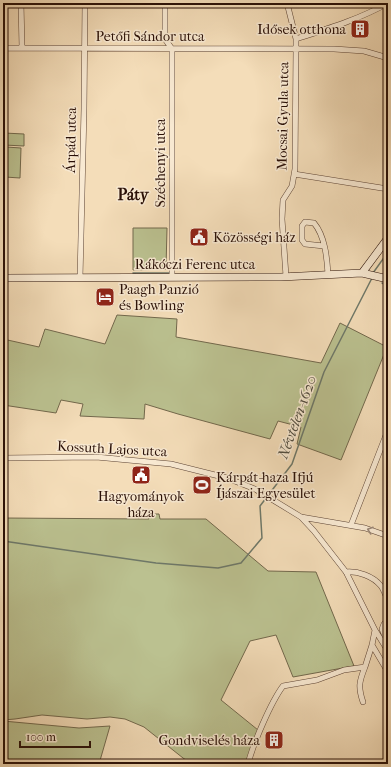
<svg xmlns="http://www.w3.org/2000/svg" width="391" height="767" viewBox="0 0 391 767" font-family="'IM FELL French Canon',serif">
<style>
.green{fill:#bbc190;stroke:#72684c}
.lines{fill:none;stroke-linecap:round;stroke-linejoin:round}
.stream{stroke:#6e7869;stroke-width:1.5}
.street-casing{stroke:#5c4334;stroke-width:6}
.secondary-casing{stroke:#2a1007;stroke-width:8}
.street{stroke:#f8e9d2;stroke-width:5}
.secondary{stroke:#f8e9d2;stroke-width:7}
.oneway{stroke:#9b8777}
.labels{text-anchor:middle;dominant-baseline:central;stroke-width:3;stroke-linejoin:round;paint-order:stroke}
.poi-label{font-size:14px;fill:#2a1007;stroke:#f8e9d2;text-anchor:start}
.street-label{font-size:14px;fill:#2a1007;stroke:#f8e9d2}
.water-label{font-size:15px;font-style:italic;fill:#524d40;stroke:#f8e9d2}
.quarter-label{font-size:16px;font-weight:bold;fill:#2a1007;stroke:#f8e9d2}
</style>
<rect width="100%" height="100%" fill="#f4ddb9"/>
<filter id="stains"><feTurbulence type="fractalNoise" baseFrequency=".005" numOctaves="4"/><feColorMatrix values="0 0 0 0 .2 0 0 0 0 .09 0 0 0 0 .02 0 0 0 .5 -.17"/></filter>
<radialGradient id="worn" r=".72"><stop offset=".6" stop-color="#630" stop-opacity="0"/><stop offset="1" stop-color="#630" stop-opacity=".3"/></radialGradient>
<path class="green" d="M4 133 24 134V146L4 145Z
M6 147 21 148 20 178 5 177Z
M133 228H167L166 269 133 270Z
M117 315 177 319 176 337 321 363 340 323 387 347 341 460 297 444 301 427 278 421 270 439 178 414 145 404 144 419 80 416 83 404 61 400 56 413 3 405V339L39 347 45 329 105 344Z
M148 514H159L160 519H206L268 571 316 572 354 666 293 677 276 635 250 641 221 700 258 730 247 764H192L183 758 144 727 125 719 110 717 87 719 42 715 15 719 3 720V518L149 519Z
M3 721 79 728 110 726 99 764H3Z"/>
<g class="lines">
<path class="stream" d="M133 273H169
M373 273 388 252
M382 283 388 286
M3 541 156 563 218 568 241 563 262 538 260 506 292 464 324 372 372 278"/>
<defs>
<path id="street" d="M21 3 22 48
M165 3V39L172 49V277
M296 39C327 29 360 19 388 3
M3 48 334 49 364 51 388 58
M4 48V117
M294 174 388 189
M324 246 305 244 302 240V226L305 222 314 223C325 236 327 258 328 274
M286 276 282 219 283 200 292 186 295 169 296 49V39L287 3
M80 278 84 109 85 3
M3 458 96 457 171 464 227 478 255 489 301 517 365 528 388 536
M301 517 314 531 346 572 375 630 388 651
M351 525 388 430
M346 572C358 571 373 576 381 586 384 590 386 596 388 601
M388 620 384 624 382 629 388 643
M372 645 388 672
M363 702C358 687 359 682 365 667
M248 764C253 744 271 702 283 686L317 680 344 670 365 667 372 645 375 630"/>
<path id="secondary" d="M362 273 388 238
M3 278 281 277 362 273 388 279"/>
</defs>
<use href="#street" class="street-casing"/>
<use href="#secondary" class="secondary-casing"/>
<use href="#street" class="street"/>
<use href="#secondary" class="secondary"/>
</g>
<defs><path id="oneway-chevron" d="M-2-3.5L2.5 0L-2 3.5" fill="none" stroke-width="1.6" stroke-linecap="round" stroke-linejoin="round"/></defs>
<use class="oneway" href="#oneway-chevron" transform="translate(370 530) rotate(-161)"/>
<defs>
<symbol id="building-square" viewBox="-11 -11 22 22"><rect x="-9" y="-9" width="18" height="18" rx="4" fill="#8f2418" stroke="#f8e9d2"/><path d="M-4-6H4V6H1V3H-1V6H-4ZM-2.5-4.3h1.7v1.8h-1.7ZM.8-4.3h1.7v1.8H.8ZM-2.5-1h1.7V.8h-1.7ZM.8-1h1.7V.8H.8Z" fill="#fff"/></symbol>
<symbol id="civic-square" viewBox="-11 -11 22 22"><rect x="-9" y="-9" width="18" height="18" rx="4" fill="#8f2418" stroke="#f8e9d2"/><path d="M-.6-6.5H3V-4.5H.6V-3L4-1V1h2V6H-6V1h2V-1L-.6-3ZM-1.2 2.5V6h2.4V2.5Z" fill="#fff"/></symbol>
<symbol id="hotel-square" viewBox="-11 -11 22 22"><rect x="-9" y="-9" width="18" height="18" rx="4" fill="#8f2418" stroke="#f8e9d2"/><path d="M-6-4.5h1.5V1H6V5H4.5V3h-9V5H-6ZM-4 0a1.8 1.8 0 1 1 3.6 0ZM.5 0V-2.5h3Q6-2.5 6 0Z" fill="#fff"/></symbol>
<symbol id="stadium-square" viewBox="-11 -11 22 22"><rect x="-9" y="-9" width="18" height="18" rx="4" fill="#8f2418" stroke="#f8e9d2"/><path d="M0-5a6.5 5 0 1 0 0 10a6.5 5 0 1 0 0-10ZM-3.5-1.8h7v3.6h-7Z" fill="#fff"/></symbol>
</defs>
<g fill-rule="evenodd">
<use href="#building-square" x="349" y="18" width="22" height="22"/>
<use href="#civic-square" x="188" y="226" width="22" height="22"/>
<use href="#hotel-square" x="94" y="286" width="22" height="22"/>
<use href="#civic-square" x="130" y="464" width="22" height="22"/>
<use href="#stadium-square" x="191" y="474" width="22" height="22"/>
<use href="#building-square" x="263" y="729" width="22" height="22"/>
</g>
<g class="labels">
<g class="poi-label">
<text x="346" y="29" text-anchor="end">Idősek otthona</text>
<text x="213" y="237">Közösségi ház</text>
<text x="119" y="289">Paagh Panzió<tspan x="119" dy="16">és Bowling</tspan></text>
<text x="216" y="477">Kárpát-haza Ifjú<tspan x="216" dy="16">Íjászai Egyesület</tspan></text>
<text x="141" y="496" text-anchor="middle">Hagyományok<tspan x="141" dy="16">háza</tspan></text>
<text x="260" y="740" text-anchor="end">Gondviselés háza</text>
</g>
<g class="street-label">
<text x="150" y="36">Petőfi Sándor utca</text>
<text transform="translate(283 116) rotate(-89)">Mocsai Gyula utca</text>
<text transform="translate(71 140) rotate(-89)">Árpád utca</text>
<text transform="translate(160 163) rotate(-90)">Széchenyi utca</text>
<text x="195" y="264">Rákóczi Ferenc utca</text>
<text transform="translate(112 449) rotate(3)">Kossuth Lajos utca</text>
</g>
<g class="water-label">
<text transform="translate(297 417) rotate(-70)">Névtelen-1620</text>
</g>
<g class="quarter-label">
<text x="133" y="194">Páty</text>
</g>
</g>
<rect width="391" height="767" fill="none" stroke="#f4ddb9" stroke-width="16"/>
<rect x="4" y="4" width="383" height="759" fill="none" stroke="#2a1007" stroke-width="2"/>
<rect x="8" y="8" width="375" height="751" fill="none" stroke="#2a1007"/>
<path d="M20 741v6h70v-6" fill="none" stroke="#2a1007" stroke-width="2"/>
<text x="26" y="741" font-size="12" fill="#2a1007" stroke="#f8e9d2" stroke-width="3" paint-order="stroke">100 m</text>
<rect width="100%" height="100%" filter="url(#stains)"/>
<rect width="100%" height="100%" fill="url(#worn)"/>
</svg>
